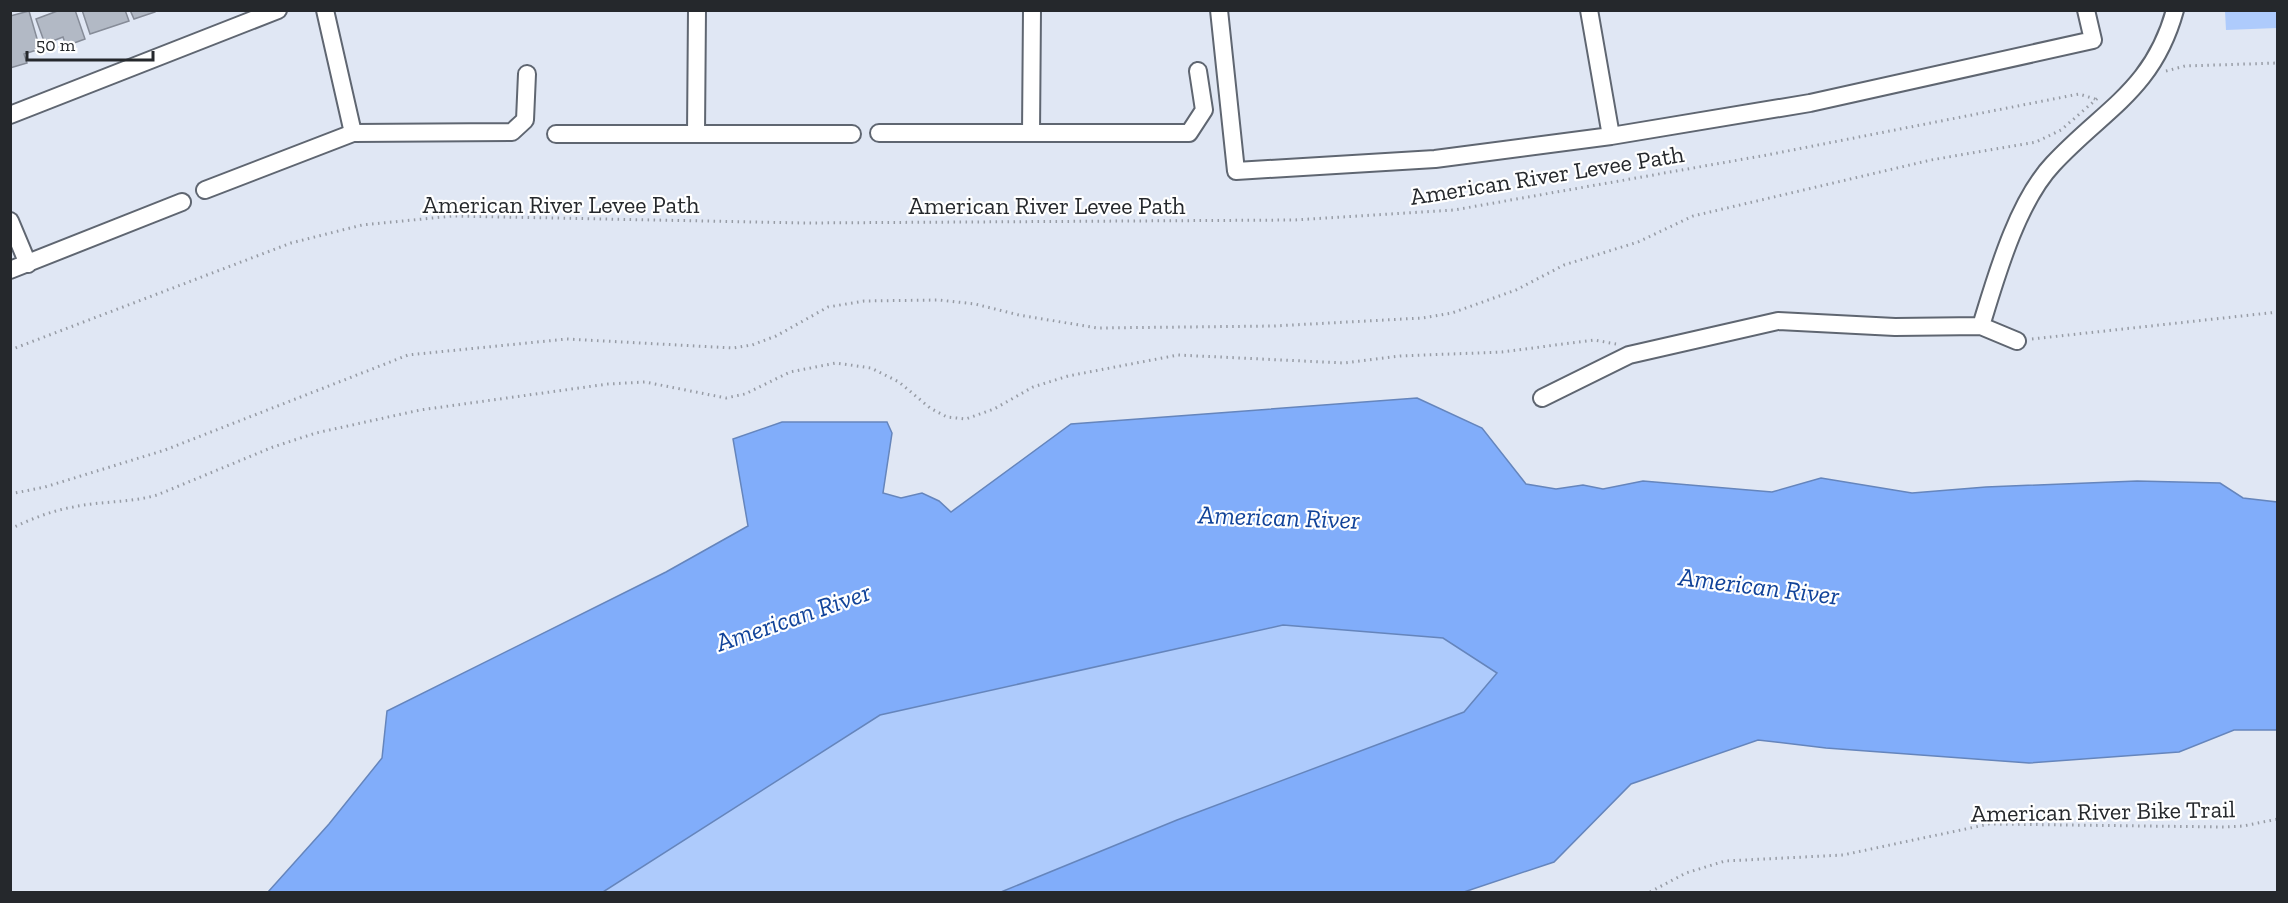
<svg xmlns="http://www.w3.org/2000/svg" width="2288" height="903" viewBox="0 0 2288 903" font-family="'Zilla Slab',serif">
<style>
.green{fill:#aecbfc}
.water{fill:#81adfa;stroke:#6585bc;stroke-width:1.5}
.building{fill:#b2b9c5;stroke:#868c98;stroke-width:1.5}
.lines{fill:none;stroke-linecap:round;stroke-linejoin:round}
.minor-casing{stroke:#5f6671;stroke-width:20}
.path{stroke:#979ca5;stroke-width:3;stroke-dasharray:1.5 4.5;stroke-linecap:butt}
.minor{stroke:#fff;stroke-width:16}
.labels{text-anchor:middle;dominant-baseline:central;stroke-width:4.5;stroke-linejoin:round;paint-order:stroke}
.street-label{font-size:24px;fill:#25282c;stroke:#fff}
.water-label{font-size:26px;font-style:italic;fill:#114399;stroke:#fff}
</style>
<rect width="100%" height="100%" fill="#e0e7f4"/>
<path class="green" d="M2225 11H2277V28L2226 30Z
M1283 625 1444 638 1497 673 1464 712 1177 820 1001 892H603L880 715Z"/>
<path class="water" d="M1417 398 1482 428 1526 484 1556 489 1583 485 1603 489 1643 481 1772 492 1821 478 1912 493 1986 487 2137 481 2220 483 2243 498 2277 502V730H2234L2179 752 2029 763 1826 748 1758 740 1631 784 1554 862 1464 892H1001L1177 820 1464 712 1497 673 1443 638 1283 625 880 715 603 892H268L329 824 382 758 387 711 666 572 748 526 733 439 782 422H887L892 433 883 493 901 498 922 493 939 501 951 512 1071 424Z"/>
<path class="building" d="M60 10H75L85 39 66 46 63 37 45 44 36 19Z
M82 10H125L129 21 90 34Z
M130 10H155V12L134 19Z
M29 11 40 49 24 54 27 63 10 68V16Z"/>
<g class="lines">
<defs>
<path id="minor" d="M325 10 353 133 512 132 525 120 527 74
M1219 10 1236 171 1435 159 1611 136
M1589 10 1611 136 1810 103 2093 40 2086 10
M10 115 278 10
M696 133 697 10
M879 133H1189L1204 110 1198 71
M1031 133 1032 10
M556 134H852
M205 190 353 133
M10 221 28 264
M10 270 182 202
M1981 326 2017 341
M1542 398 1629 355 1778 321 1895 327 1981 326C1996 277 2017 202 2053 164 2104 109 2153 90 2175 10"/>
</defs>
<use href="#minor" class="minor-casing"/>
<path class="path" d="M2166 71 2185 66 2278 63
M2032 339 2278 312
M10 350 291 243 362 225 453 216 805 223 1294 220 1454 210 1767 155 2079 94 2095 99
M10 494 45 487 165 450 408 355 567 339 733 348 752 345 776 336 828 307 864 301 939 300 975 304 1019 315 1097 328 1274 326 1422 318 1452 313 1516 290 1564 265 1638 242 1693 216 1931 160 2036 142 2061 130 2099 97
M10 529C31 519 51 511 73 507 101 501 129 503 157 495L273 447 316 433 420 410 608 384 645 382 726 398 745 394 790 372 836 363 871 368 899 382 930 408 947 417 966 419 994 409 1033 387 1068 376 1178 355 1344 363 1400 356 1502 352 1594 340 1616 344
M1650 892 1686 873 1725 861 1843 855 1989 824 2224 827 2243 826 2278 819"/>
<use href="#minor" class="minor"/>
</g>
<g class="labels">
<g class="street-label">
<text transform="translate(1547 175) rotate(-9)">American River Levee Path</text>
<text x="561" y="204">American River Levee Path</text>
<text x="1047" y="205">American River Levee Path</text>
<text transform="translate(2103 811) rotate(-1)">American River Bike Trail</text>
</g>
<g class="water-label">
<text transform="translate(1279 517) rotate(2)">American River</text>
<text transform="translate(1759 586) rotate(7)">American River</text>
<text transform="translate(793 617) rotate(-19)">American River</text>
</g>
</g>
<rect width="2288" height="903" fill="none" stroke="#25282c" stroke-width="24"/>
<path d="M27 51v9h126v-9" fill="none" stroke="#25282c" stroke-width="3"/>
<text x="36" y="51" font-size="18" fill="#25282c" stroke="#ffffff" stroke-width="4.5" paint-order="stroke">50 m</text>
</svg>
